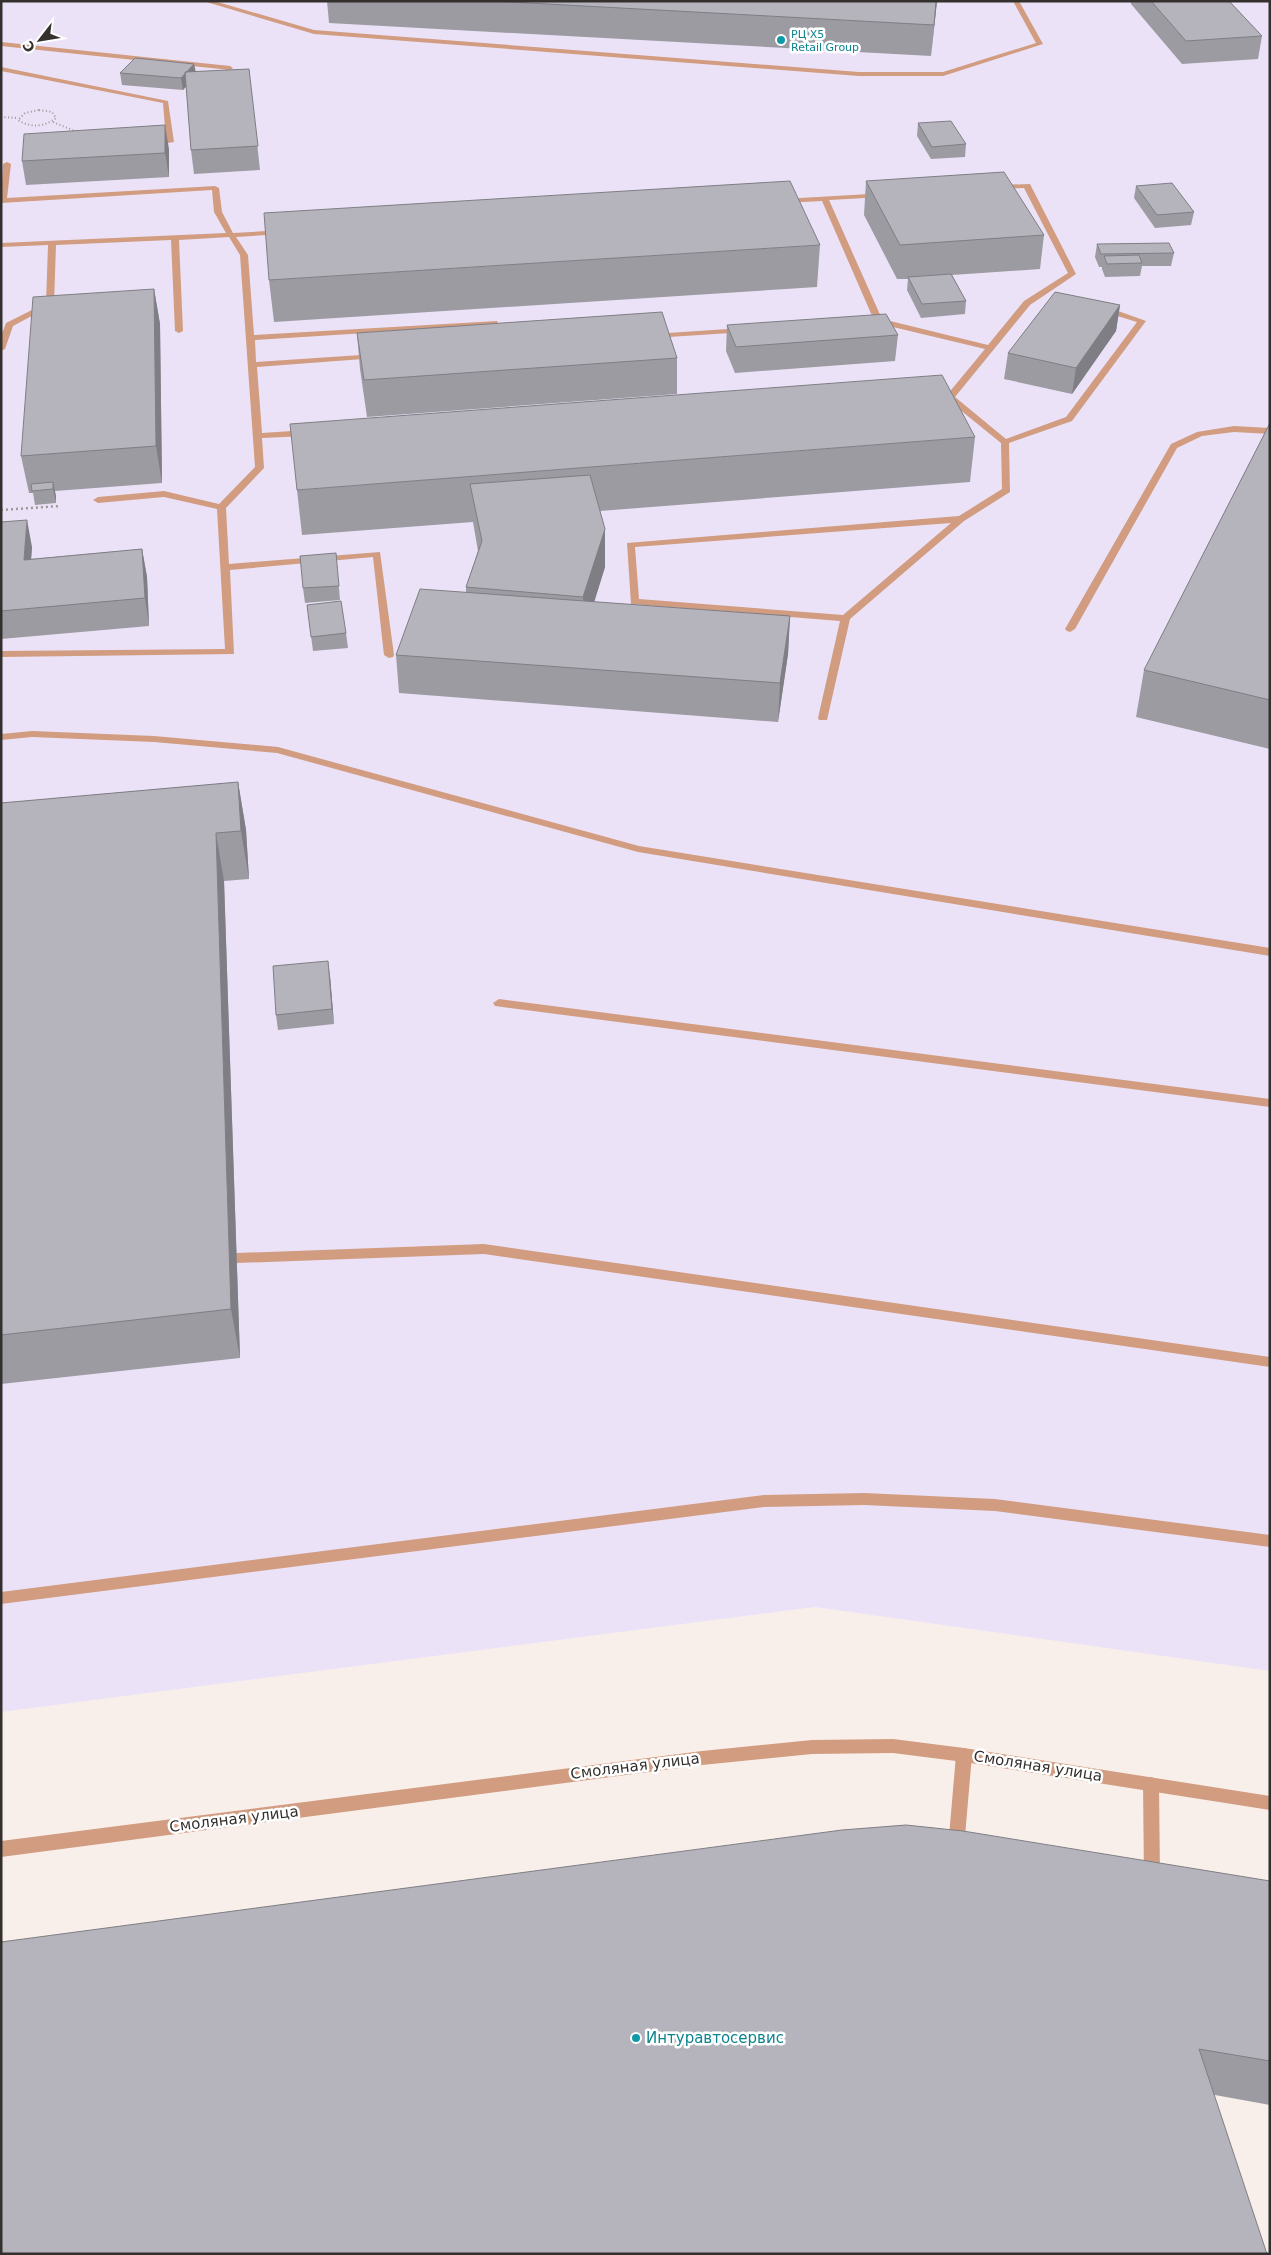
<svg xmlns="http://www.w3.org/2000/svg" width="1271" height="2255" viewBox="0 0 1271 2255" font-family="'DejaVu Sans',sans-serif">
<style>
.industrial{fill:#ebe2f8}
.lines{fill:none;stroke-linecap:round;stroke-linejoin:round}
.path-far1{stroke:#9f9895;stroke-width:2;stroke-dasharray:1 2.5;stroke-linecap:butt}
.path{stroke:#9f9895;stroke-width:2.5;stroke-dasharray:2 3;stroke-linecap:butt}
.lane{fill:#d19c80;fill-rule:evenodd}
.street{fill:#d19c80;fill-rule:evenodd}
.wall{fill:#9c9ba2}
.shaded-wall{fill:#7f7e84}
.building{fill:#b5b4bc;stroke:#7f7e84}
.culture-dot{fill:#0f9aa8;stroke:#fff;stroke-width:2}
.labels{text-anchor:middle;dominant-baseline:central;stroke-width:5;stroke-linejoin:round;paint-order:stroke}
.far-culture-label{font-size:11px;fill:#0d838f;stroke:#fff;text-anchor:start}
.near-street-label{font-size:15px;fill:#33302e;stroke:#fff}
.near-culture-label{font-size:15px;fill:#0d838f;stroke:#fff;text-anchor:start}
</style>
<rect width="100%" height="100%" fill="#f8efea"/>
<path class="industrial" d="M1 1H1270V1671L815 1607 1 1712Z"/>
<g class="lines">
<path class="path-far1" d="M39 110 52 112 56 118C45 127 30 128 18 120L25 113Z
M1 117 18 118
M53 122 77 132"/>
<path class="path" d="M1 510 60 506"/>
<path class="lane" d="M203 1H214L314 30 859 72H943L1036 43 1013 1H1019L1043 44 943 76H859L314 34Z
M1 42 230 66 233 68 230 70 1 46Z
M1 67 168 101 174 142 150 146 146 144 166 140 163 103 1 71Z
M7 162 11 164 7 198 215 186 219 188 222 212 233 233 284 230 285 232 281 234 236 237 248 255 254 335 497 321 498 323 494 325 255 340 256 362 376 354 380 356 376 358 257 367 262 433 307 430 311 433 307 436 262 438 264 468 226 508 229 564 380 552 394 655 393 657 389 658 384 655 373 557 230 570 234 654 1 657V651L225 649 217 509 164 497 98 503 93 500 98 497 164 491 219 504 255 467 240 255 229 237 179 240 183 331 179 333 175 331 171 240 56 245 54 304 13 326 5 349 1 351V336L6 323 46 303 48 245 1 247V243L226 233 214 212 212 190 1 203 3 164Z
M1030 184 1076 274 1030 305 955 397 1006 439 1066 417 1137 322 1101 311V307H1107L1146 321 1072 421 1009 443 1010 492 964 521 850 619 827 720H819L818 718 840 621 631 604 627 543 959 516 1002 489 1001 443 948 400 937 401 933 398 947 395 985 349 872 322 871 320 873 318 822 201 783 203 779 201 783 199 886 193V197H883L829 200 882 319 988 345 1024 301 1068 273 1024 188 997 189 993 187 997 185ZM951 523 843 615 639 599 635 547Z
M743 328 747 330 746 332 653 338 649 336 653 334Z
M1234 426 1270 428V434L1234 432 1202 436 1177 448 1075 629 1070 632 1067 631 1065 629 1171 444 1197 432Z
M32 731 154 736 278 747 639 846 1270 948V956L638 852 277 753 154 742 32 737 1 740V734Z
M499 999 1270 1099V1107L495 1006 493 1003Z
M484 1244 1270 1357V1367L484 1254 237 1263 232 1261 230 1258 232 1255 237 1253Z
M864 1493 995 1499 1270 1535V1547L995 1511 864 1505 764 1507 1 1604V1592L764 1495Z
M964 1748 970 1750 972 1755 964 1848 962 1853 956 1856 950 1853 948 1848 956 1755 958 1750Z
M1151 1777 1157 1779 1159 1784 1160 1878 1158 1883 1152 1886 1146 1883 1144 1878 1143 1784 1145 1779Z"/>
<path class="street" d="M893 1739 964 1748 1270 1796V1810L964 1762 893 1753 812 1754 702 1765 1 1857V1841L702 1751 812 1740Z"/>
</g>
<path class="wall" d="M327 1H937L931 56 329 23Z
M1131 1H1229L1262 36 1258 59 1182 64 1131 4Z
M194 64 196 72 249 69 260 170 194 174 191 150 186 86 183 90 122 85 120 73Z
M918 123 966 144 965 157 931 159 917 136Z
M169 149V177L26 185 22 161Z
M866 181 1044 235 1040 269 952 275 966 301 965 314 921 318 907 290 908 279H897L864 215Z
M1136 186 1194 212 1191 225 1155 228 1134 198Z
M1097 244 1174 253 1171 266H1142L1140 276 1105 277 1102 269V267H1099L1095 257Z
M820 245 817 287 274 322 269 280Z
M154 289 160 324 162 483 55 491 56 503 35 505 33 493H29L21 456Z
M1120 305 1116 331 1072 394 1004 379 1008 353Z
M727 325 898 335 895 361 735 373 726 351Z
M357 333 677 358V394L367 417 360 369Z
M1270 423V749L1136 717 1144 670Z
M975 437 970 482 600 511 605 529V567L594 602 790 616 788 654 778 722 399 693 396 655 466 593V587L478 551 473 522 302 535 297 490Z
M1 522 32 547 31 559 142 549 147 577 149 626 1 639Z
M336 553 340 600 305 603 303 588Z
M307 605 346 633 348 648 313 651Z
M238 782 246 830 249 879 224 881 240 1358 1 1384V803Z
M330 976 334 1024 278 1030 276 1015Z
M1270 1881V2105L1215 2095 1 2254Z"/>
<path class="shaded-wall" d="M936 1H937L931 56 934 25Z
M194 64 196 76 183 90 181 78Z
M165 125 169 149V177L165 153Z
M154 289 160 324 162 483 156 446Z
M1120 305 1116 331 1072 394 1076 368Z
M53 482 56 496V503L53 489Z
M27 520 32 547 29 587 24 560Z
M605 529V567L584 635 583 597Z
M142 549 147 577 149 626 145 598Z
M790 616 788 654 778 722 780 683Z
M238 782 246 830 249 879 241 831Z
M216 833 224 881 240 1358 231 1309Z
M328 961 330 976 334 1024 332 1009Z"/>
<path class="building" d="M492 1H936L934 25Z
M1151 1H1229L1262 36 1186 41Z
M135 58 194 64 181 78 120 73Z
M249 69 258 146 191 150 185 72Z
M951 121 966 144 932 147 918 123Z
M165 125V153L22 161 24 134Z
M1004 172 1044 235 900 245 866 181Z
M790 181 820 245 269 280 264 213Z
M1172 183 1194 212 1157 215 1136 186Z
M1169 243 1174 253 1101 254 1097 244Z
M1139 255 1142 263 1107 264 1104 256Z
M951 274 966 301 922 304 908 277Z
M154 289 156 446 21 456 33 297Z
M1055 292 1120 305 1076 368 1008 353Z
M662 312 677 358 364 380 357 333Z
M886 314 898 335 736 347 727 325Z
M942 375 975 437 297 490 290 424Z
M1270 423V700L1144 670Z
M590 475 605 529 583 597 466 587 482 541 470 484Z
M53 482V489L32 491 31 484Z
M27 520 24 560 142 549 145 598 1 611V522Z
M336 553 339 586 303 588 300 556Z
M420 589 790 616 780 683 396 655Z
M341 601 346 633 311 637 307 605Z
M238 782 241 831 216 833 231 1309 1 1335V803Z
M328 961 332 1009 276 1015 273 966Z
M906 1825 963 1831 1270 1881V2061L1199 2049 1267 2254H1V1942L842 1830Z"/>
<g class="culture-dot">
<circle cx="781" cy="40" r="5"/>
<circle cx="636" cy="2038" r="5"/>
</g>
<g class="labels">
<g class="far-culture-label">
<text x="791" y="34">РЦ X5<tspan x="791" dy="13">Retail Group</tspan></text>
</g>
<g class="near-street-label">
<text transform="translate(635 1766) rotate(-7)">Смоляная улица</text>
<text transform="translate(1038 1766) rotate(9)">Смоляная улица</text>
<text transform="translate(234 1819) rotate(-7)">Смоляная улица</text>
</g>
<g class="near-culture-label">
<text x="646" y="2038">Интуравтосервис</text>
</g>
</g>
<rect width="1271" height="2255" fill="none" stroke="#33302e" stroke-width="5"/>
<g transform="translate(40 40) rotate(239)" stroke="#ffffff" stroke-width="4" paint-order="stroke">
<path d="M0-4L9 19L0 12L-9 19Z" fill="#33302e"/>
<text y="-8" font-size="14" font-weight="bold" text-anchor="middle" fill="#33302e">С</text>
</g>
</svg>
